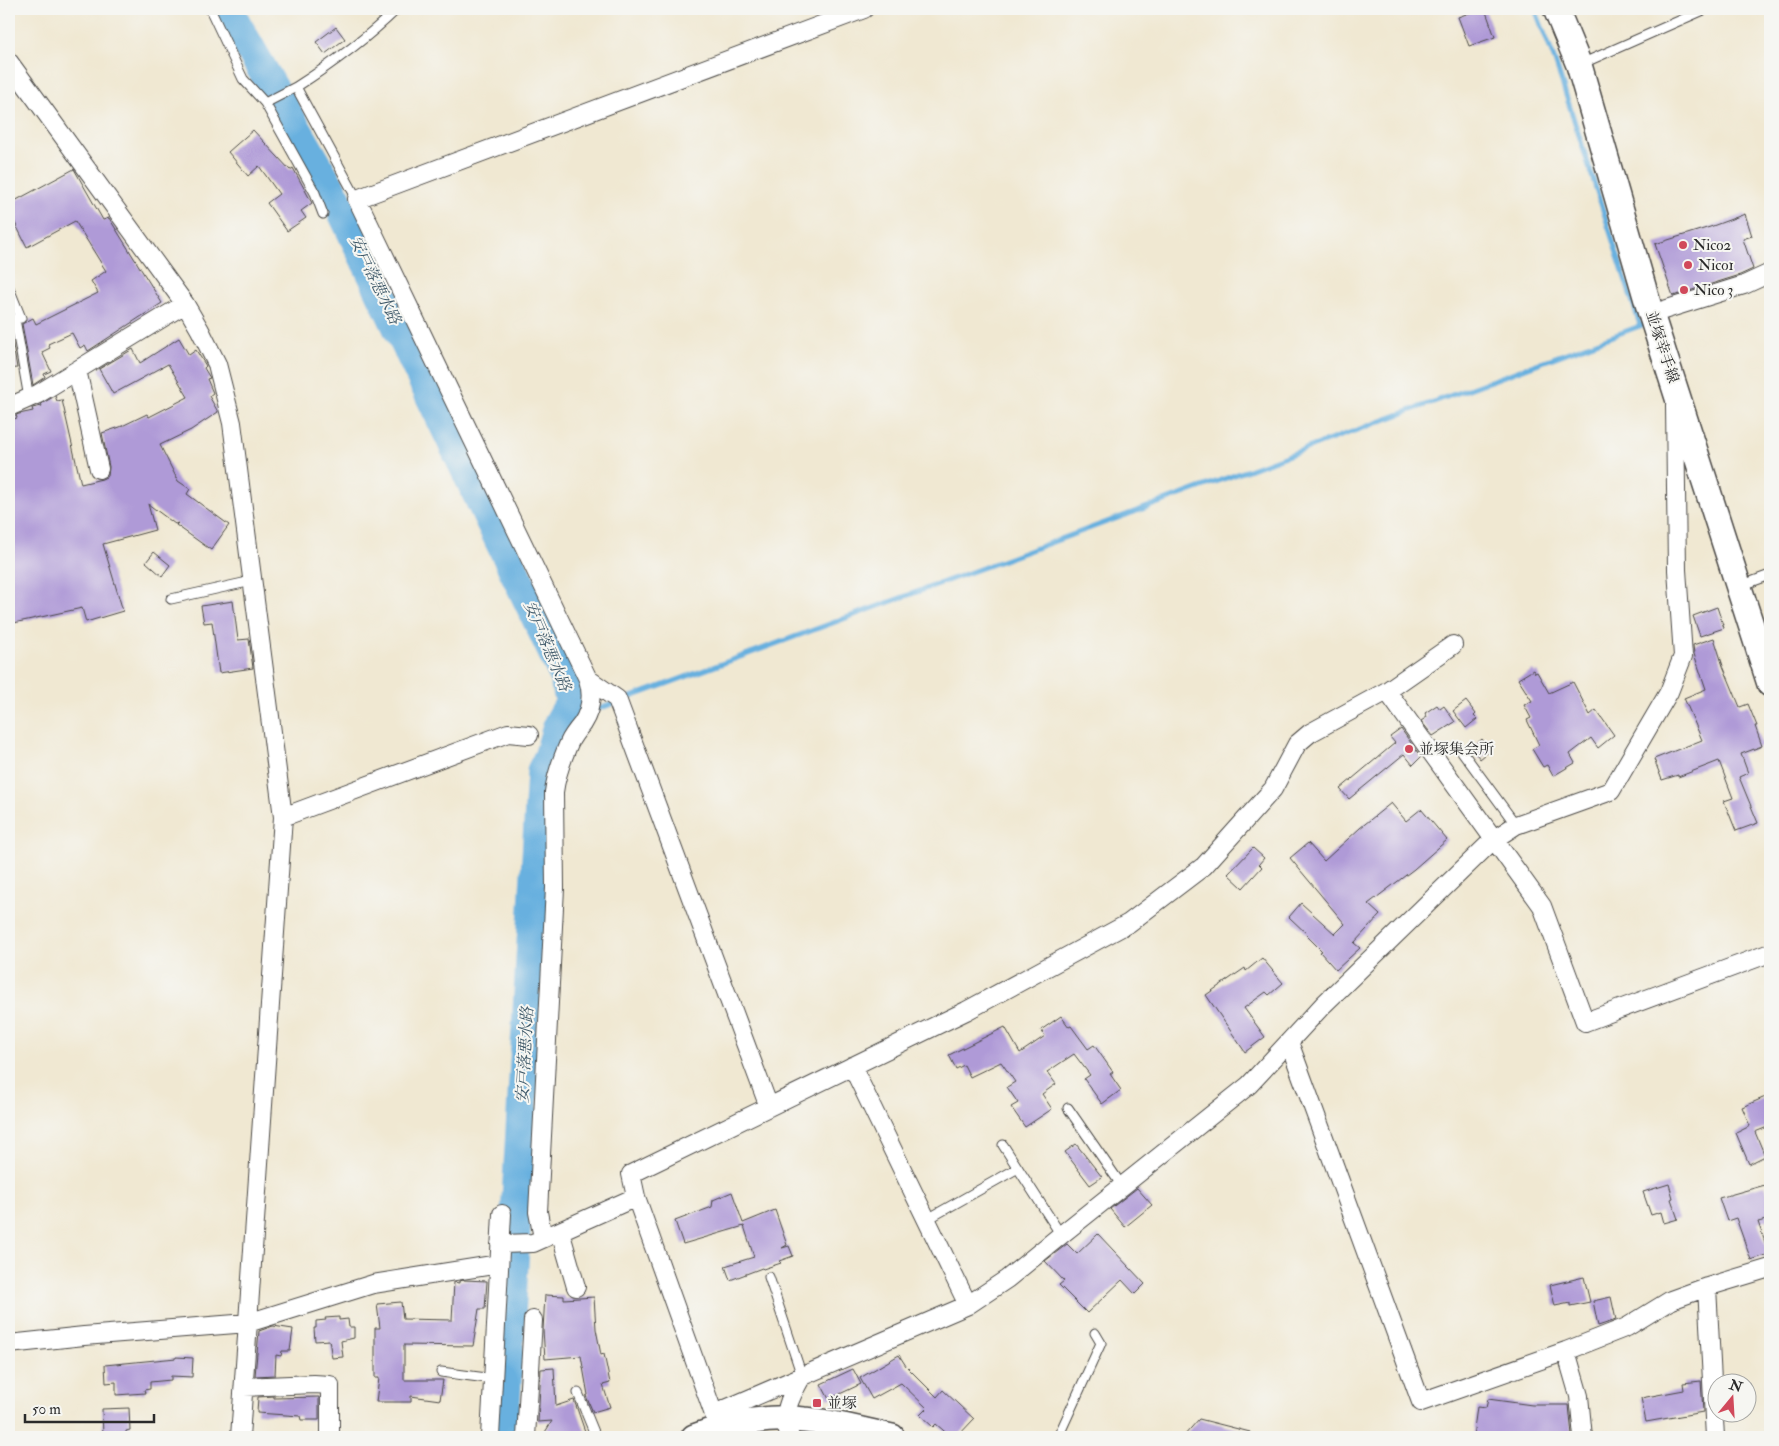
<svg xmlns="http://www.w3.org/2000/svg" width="1779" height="1446" viewBox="0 0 1779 1446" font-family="'IM FELL Double Pica','Noto Serif JP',serif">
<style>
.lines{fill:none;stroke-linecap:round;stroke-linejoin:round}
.stream{stroke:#67b0df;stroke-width:5}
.river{stroke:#67b0df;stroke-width:31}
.building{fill:#af9ad7}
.lane-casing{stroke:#494744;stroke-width:11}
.street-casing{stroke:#494744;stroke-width:20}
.secondary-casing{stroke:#494744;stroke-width:28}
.lane{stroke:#fff;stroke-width:9}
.street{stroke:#fff;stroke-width:18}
.secondary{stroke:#fff;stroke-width:25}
.poi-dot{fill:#d1495b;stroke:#f6f6f2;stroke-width:2}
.labels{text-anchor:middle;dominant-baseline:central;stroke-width:4;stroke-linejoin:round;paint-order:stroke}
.poi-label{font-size:15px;fill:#2b2b2b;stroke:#f6f6f2;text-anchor:start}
.street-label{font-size:15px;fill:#2b2b2b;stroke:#f6f6f2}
.water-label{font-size:16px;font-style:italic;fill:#405a6a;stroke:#f6f6f2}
</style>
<rect width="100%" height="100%" fill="#f6f6f2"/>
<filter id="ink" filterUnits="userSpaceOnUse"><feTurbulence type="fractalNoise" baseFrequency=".02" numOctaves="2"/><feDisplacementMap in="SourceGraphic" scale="10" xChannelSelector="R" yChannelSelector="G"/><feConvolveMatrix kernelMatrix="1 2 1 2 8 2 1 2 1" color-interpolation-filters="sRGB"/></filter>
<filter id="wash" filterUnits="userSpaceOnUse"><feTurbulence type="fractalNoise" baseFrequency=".0096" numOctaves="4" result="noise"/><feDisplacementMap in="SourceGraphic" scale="20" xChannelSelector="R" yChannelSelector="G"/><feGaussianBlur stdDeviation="1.12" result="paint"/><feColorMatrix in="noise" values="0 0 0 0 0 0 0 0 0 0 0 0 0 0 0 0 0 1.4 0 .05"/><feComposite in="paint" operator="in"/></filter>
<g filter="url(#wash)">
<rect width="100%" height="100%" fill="#f0e8d2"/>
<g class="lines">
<path class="stream" d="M1535 9 1555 61 1640 325
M593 711 1648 323
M559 723 580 716"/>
<path class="river" d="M229 9 236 24 335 196 563 673 571 702 559 723 549 757 542 771 503 1437"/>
</g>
<g id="blocks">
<path class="building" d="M1480 9H1485L1495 37 1469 46 1458 17Z
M336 27 345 39 325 54 316 42Z
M253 130 290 170 293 168 312 203 301 211 306 218 287 231 267 203 279 194 259 166 248 176 228 152Z
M74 169 103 220 109 218 162 303 88 351 85 345 80 348 72 333 48 344 50 348 42 352 51 371 44 374 45 377 33 385 22 324 33 318 36 324 98 293 91 281 106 271 75 221 27 247 9 211V204Z
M1745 214 1752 236 1743 239 1753 269 1740 275 1673 296 1655 244 1710 227Z
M10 329 17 368 9 369V330Z
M179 338 189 355 196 350 206 366 204 368 210 378 207 379 213 393 209 396 218 412 191 430 160 445 178 481 190 489 187 494 229 525 211 550 176 525 178 523 175 524 148 504 155 530 103 544 123 611 86 622 82 608 9 624V420L17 418 16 415 19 414 33 411 32 408 42 406 41 404 55 396 57 401 62 400 81 484 102 479 108 476 109 467 102 433 120 427 147 414 149 417 188 397 168 364 113 394 99 369 133 349 140 363Z
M154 552 170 565 162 576 146 562Z
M233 601 238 640 249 639 253 668 219 673 212 622 204 623 201 606Z
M1717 607 1724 628 1700 636 1693 616Z
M1714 638 1723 666 1740 707 1748 704 1757 726H1755L1762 746 1741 754 1748 773 1739 777 1758 823 1736 831 1724 801 1733 798 1719 761 1678 777V775L1662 780 1654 759 1702 740 1684 698 1706 689 1694 654 1693 645Z
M1533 670 1535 673 1537 672 1549 693 1573 682 1590 715 1596 710 1614 735 1598 748 1591 738 1570 754 1575 763 1553 776 1547 765 1543 767 1532 749 1539 745 1527 720 1531 718 1524 705 1532 701 1518 679Z
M1466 701 1476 714 1474 716 1477 719 1466 728 1453 711Z
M1437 705 1440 709 1444 706 1455 722 1433 736 1421 721 1427 717 1425 713Z
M1401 729 1421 757 1413 765 1404 754 1349 799 1340 789 1395 743 1390 737Z
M1482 739 1491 750 1480 759 1472 748Z
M1391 803 1406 821 1421 809 1447 840 1414 869 1368 904 1380 915 1354 943 1360 948 1336 970 1320 952 1322 951 1307 936 1308 935 1289 917 1301 903 1335 934 1345 924 1290 858 1308 843 1324 861 1360 828Z
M1253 848 1264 858 1259 864 1262 867 1243 888 1228 874Z
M1262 958 1283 983 1269 995 1266 992 1244 1008 1265 1037 1245 1052 1206 995 1245 968 1246 971Z
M1061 1016 1069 1027 1071 1026 1088 1049 1094 1045 1113 1072 1110 1074 1121 1090 1102 1104 1084 1079 1090 1075 1074 1054 1047 1072 1056 1084 1042 1094 1052 1109 1025 1127 1011 1107 1018 1103 1007 1087 1015 1082 1001 1062 970 1077 964 1065 956 1069 949 1055 1005 1027 1020 1053 1045 1036 1041 1030Z
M1770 1095V1126L1755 1132 1765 1156 1749 1164 1736 1133 1750 1126 1742 1107Z
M1076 1144 1102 1177 1090 1185 1065 1152Z
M1669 1184 1673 1198 1671 1199 1678 1219 1664 1223 1661 1212 1651 1215 1643 1192Z
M1765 1185 1770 1203V1219L1758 1222 1769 1254 1751 1260 1736 1218 1727 1221 1719 1198Z
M1137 1188 1152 1205 1125 1227 1110 1209Z
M732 1192 743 1223 775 1210 787 1245 782 1248 789 1246 793 1256 779 1261 781 1263 763 1269 762 1268 730 1280 725 1266 754 1257 744 1226 683 1244 675 1221 712 1207 713 1200Z
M1098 1234 1145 1284 1135 1294 1122 1280 1087 1313 1059 1285 1064 1281 1045 1261 1067 1244 1077 1254Z
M1584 1277 1590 1302 1570 1306V1303L1555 1306 1550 1285Z
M464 1280 487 1281 485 1309H479L473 1346 404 1345V1380H443L440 1400 411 1396V1402H376L379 1378H375V1328H380L377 1304 401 1302 403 1319 452 1320 454 1282 459 1283V1281Z
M545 1295 564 1296V1299L594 1297 596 1329 601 1355 604 1354 610 1383 603 1385 610 1407 593 1412 586 1396 588 1395 581 1356 545 1359 543 1330Z
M1611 1297 1616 1320 1598 1326 1593 1301Z
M339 1317V1320L348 1319 349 1327H354V1338L341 1341 343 1357 332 1358 329 1340 315 1341 314 1328H316V1321L326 1320 325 1318Z
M273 1326 293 1329 290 1351H282L281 1356 276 1355 275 1375 255 1376 259 1331Z
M899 1355 906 1366 937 1397 943 1390 974 1419 957 1437H951L936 1424 933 1427 920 1415 927 1408 901 1383 872 1399 860 1378Z
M176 1357 193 1358 192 1377 171 1376V1380L150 1382V1389L144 1390 145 1393 116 1395V1382L106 1383 105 1365 176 1358Z
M554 1368 556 1406 574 1400 587 1437H542L552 1421 538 1422 541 1369Z
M853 1369 861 1384 829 1399 821 1384Z
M1701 1381 1703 1412 1646 1422 1641 1398 1684 1390 1683 1383Z
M274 1396V1398L319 1397V1420H301L300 1416 257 1413 258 1397Z
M1488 1399 1532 1405H1569L1572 1436 1473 1437 1477 1407 1486 1408Z
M129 1408 130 1430 126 1431V1435L103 1436 102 1409Z
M1199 1419 1250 1432V1437H1183Z"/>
</g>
</g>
<g filter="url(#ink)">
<use href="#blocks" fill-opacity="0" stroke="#494744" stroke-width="1"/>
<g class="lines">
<defs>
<path id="lane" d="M210 9 243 79 265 103 296 87 357 199
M1581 64 1706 9
M296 87C332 64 366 39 397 9
M265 103 315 193 323 214
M9 288 21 318 15 319 29 398
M1740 586 1770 575
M171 599 252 581
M1461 750 1516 825
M1068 1108 1122 1186
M1003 1145 1061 1235
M926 1220 1018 1168
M769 1277 802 1376
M441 1372 494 1379
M578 1393 596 1437
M1058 1437 1101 1343 1095 1333"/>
<path id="street" d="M9 62 185 304 200 330 217 364 232 423 283 817 240 1437
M1651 314 1744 285 1770 273
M77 370 99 469
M9 407 38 394 185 304
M588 679 617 699 769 1107
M1387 691 1542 906 1585 1022 1770 953
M283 817 508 733 529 735
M1289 1042 1421 1402 1566 1351 1627 1327 1671 1300 1707 1287 1770 1268
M852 1066 968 1305
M560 1231 576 1287
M543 1238 538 1212 555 888 554 792C556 776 562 759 569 743 572 736 577 730 582 724 591 710 593 695 588 679L357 199 864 9
M500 1244 533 1243 636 1197
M1707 1287 1715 1437
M9 1344 84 1336 248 1323 373 1284 499 1264
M1566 1351 1579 1396 1583 1437
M244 1387 314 1384 330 1385V1437
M714 1414 968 1305 1007 1279 1061 1235 1249 1085 1323 1005 1493 840 1516 825 1611 791 1669 692 1683 656 1677 570 1675 405
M718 1426 636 1197 631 1174 966 1011 1129 923 1204 866 1273 789 1297 744 1310 733 1387 691 1453 645
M490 1437 502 1214
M526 1437 533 1320
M790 1437C780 1414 791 1396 802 1376"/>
<path id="secondary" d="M1556 9 1579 65 1651 314 1770 684
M694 1437C729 1423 767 1416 804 1420 834 1422 863 1431 892 1437"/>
</defs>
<use href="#lane" class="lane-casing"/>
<use href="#street" class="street-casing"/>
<use href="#secondary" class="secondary-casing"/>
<use href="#lane" class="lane"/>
<use href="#street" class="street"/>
<use href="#secondary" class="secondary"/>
</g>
</g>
<g class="poi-dot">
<circle cx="1683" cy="245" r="5"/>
<circle cx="1688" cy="265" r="5"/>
<circle cx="1684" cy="290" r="5"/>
<circle cx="1409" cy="749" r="5"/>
<rect x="812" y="1398" width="10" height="10" rx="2.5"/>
</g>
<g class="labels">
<g class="poi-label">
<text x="1693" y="245">Nico2</text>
<text x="1698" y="265">Nico1</text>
<text x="1694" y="290">Nico 3</text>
<text x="1419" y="749">並塚集会所</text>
<text x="827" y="1403">並塚</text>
</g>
<g class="street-label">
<text transform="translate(1662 347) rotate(72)">並塚幸手線</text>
</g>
<g class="water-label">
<text transform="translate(375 280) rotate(64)">安戸落悪水路</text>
<text transform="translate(547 646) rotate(67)">安戸落悪水路</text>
<text transform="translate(525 1055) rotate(-87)">安戸落悪水路</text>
</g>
</g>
<rect width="1779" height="1446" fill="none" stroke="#f6f6f2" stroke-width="30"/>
<g transform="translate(1732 1398) rotate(18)"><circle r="24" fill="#f6f6f2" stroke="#a5a5a2"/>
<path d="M0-4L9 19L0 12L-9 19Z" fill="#d1495b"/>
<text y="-8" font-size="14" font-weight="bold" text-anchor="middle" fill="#2b2b2b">N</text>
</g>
<path d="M25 1414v8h129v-8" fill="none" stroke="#2b2b2b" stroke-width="2.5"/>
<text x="32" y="1414" font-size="15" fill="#2b2b2b" stroke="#f6f6f2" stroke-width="4" paint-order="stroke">50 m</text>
</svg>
